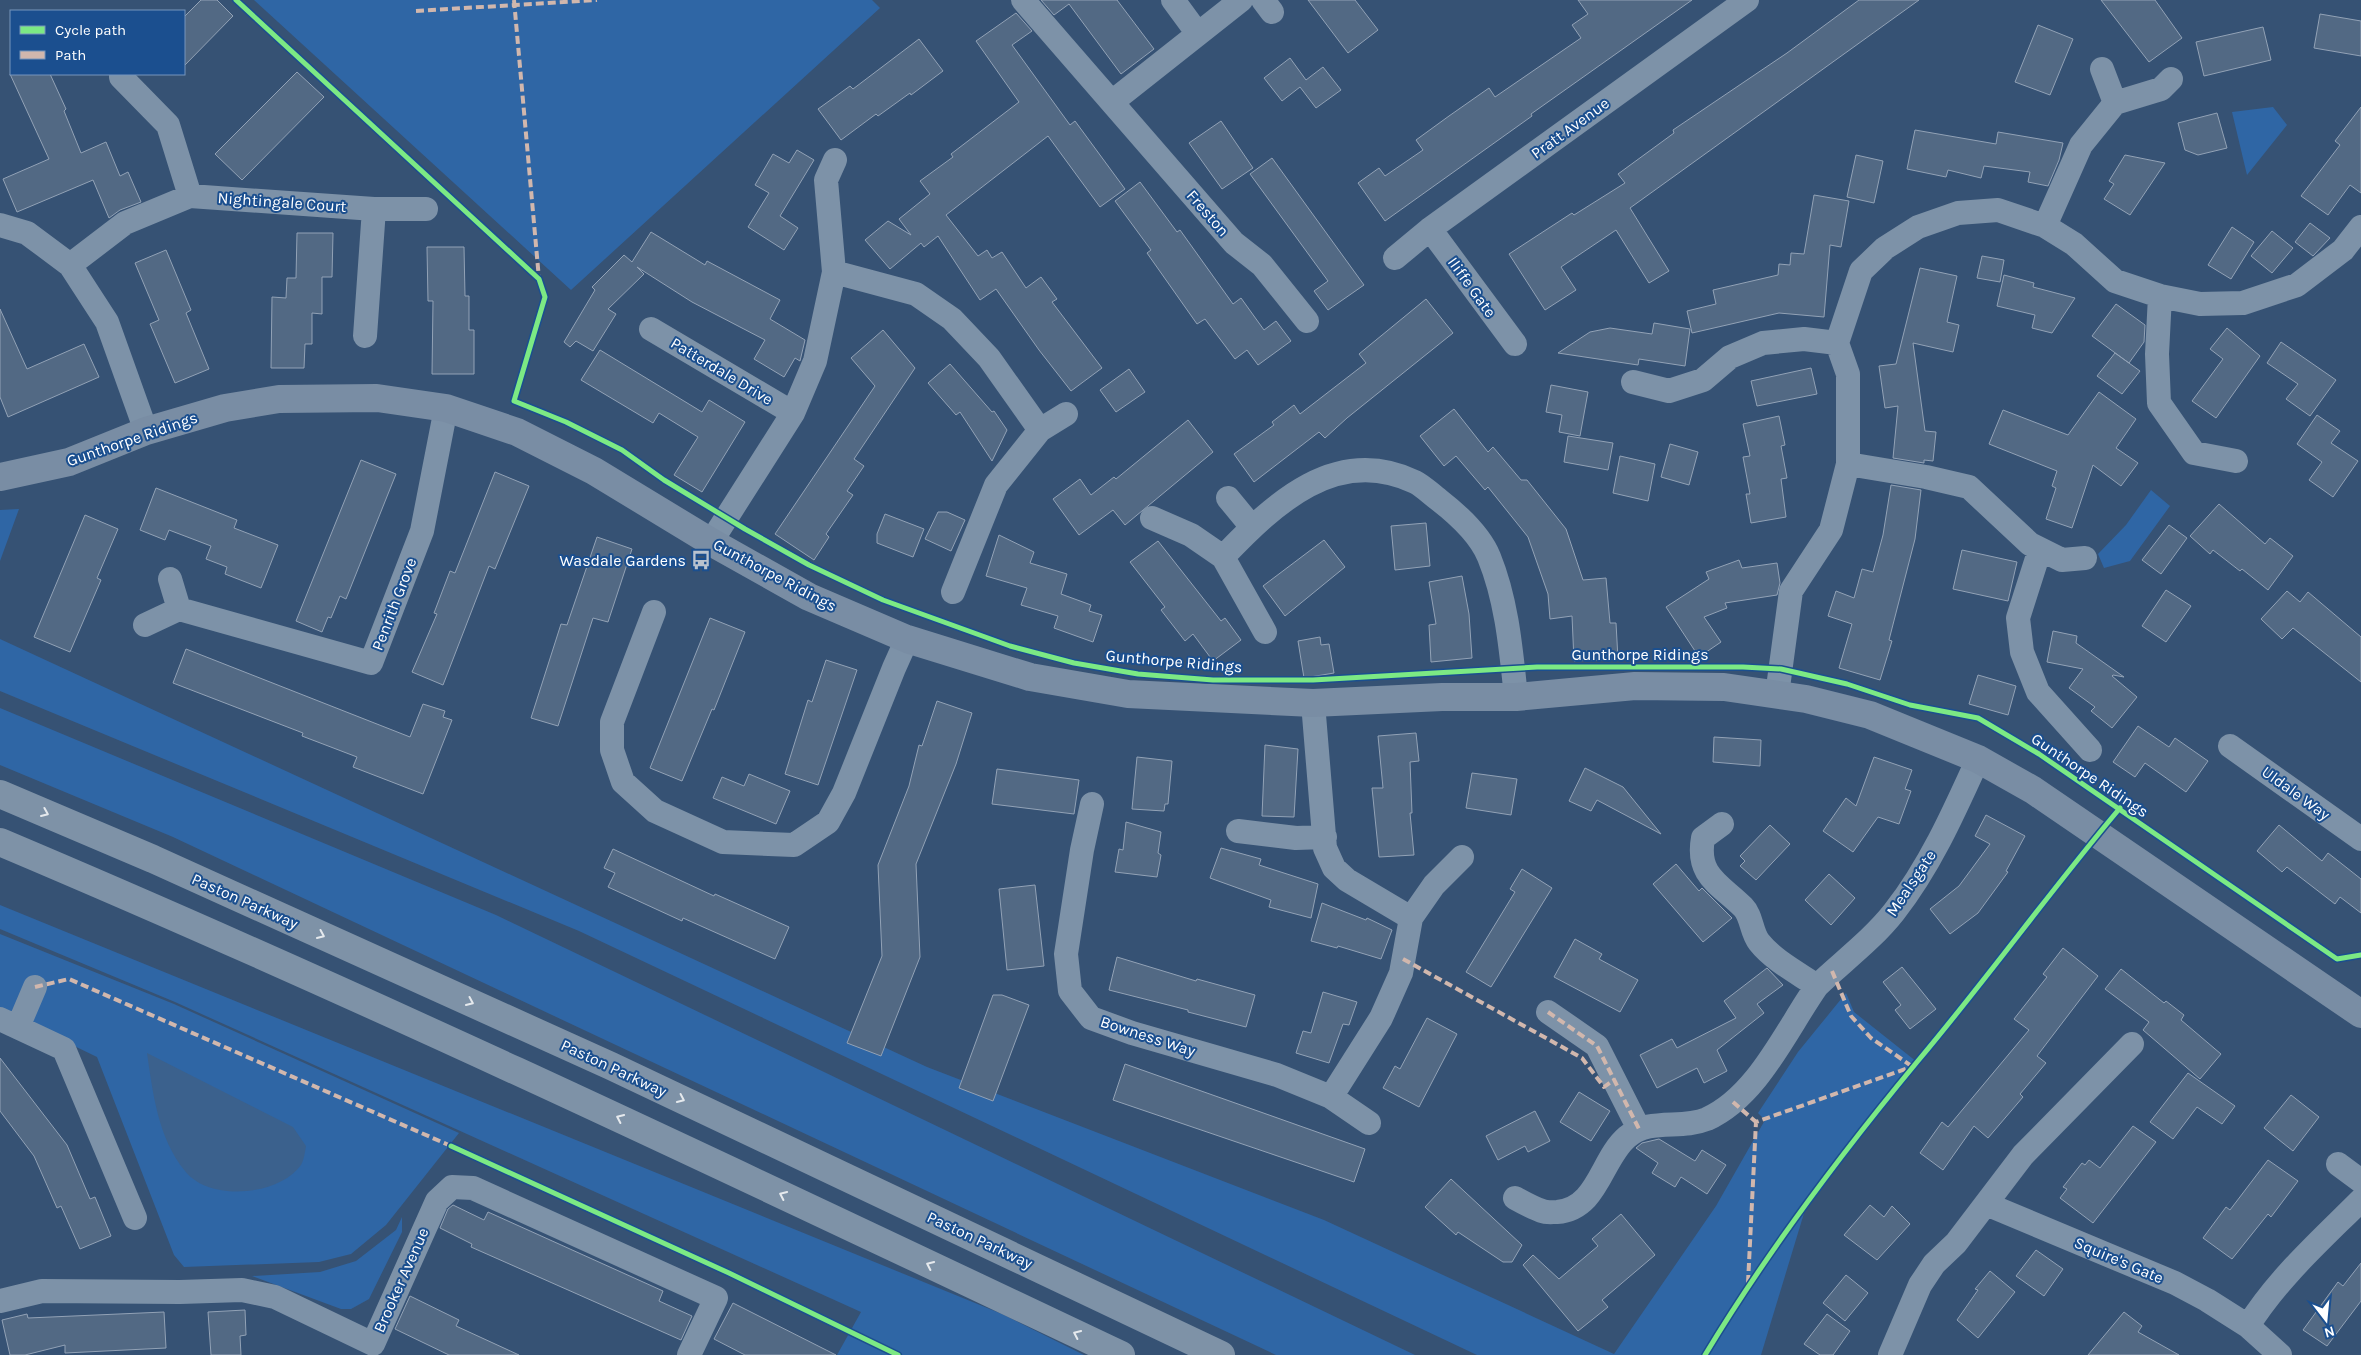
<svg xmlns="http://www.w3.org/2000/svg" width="2361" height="1355" viewBox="0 0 2361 1355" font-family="Karla,sans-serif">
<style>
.green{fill:#2f66a5}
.water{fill:#3b618d}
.building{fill:#526984;stroke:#92a2b6}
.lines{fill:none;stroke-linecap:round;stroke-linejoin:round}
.street{stroke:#7d92a8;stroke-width:24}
.secondary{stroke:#798da4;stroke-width:28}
.highway{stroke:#7e92a7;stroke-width:28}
.quiet{stroke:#d1b7ad;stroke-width:4;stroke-dasharray:8 4;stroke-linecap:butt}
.cycleway-casing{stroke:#1b4f8f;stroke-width:8}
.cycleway{stroke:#7ce984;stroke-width:5}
.oneway{stroke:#e5e9ed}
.labels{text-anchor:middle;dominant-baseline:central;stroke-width:4;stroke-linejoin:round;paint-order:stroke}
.street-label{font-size:16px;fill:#fff;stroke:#1b4f8f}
.poi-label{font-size:16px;fill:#fff;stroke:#1b4f8f;text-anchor:end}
</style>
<rect width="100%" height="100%" fill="#365274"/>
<path class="green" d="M254 0H872L880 8 571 290Z
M2273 107 2287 125 2247 175 2232 112Z
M2151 490 2170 506 2130 561 2104 568 2098 554 2126 525Z
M19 509 0 561V510Z
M0 639 927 1067 1324 1220 1614 1354 1716 1206 1765 1120 1758 1113 1798 1052 1846 993 1854 1012 1917 1062 1808 1200 1761 1355H1477L579 931 0 691Z
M0 708 496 915 1415 1355H1276L173 837 0 765Z
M0 905 1002 1314 1084 1355H837L861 1312 175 1002 0 929Z
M0 934 174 1004 459 1133 386 1225 351 1254 319 1262 184 1267 174 1255 97 1057 0 1010Z
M402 1217V1232L369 1299 351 1309H341L252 1276 320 1272 356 1261 396 1230Z"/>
<path class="water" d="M147 1053 293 1127 306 1146C305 1152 304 1160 301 1165 279 1196 209 1202 185 1171 158 1138 153 1094 147 1053Z"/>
<path class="building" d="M201 0H217L233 16 184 66V17Z
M1041 0H1117L1154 49 1121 74 1069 4 1054 15Z
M1308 0H1355L1378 30 1348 53Z
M1578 0H1692L1531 114 1532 116 1385 221 1358 183 1379 168 1385 176 1423 150 1416 140 1449 116 1489 88 1495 97 1581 38 1572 25 1588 14Z
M1859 0H1919L1630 208 1669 271 1649 283 1616 230 1561 267 1576 290 1545 310 1509 254 1572 213 1574 215 1625 183 1618 174 1674 133 1673 130 1787 53Z
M2101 0H2155L2182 38 2149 62Z
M1016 13 1032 31 1012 45 1070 125 1075 121 1125 189 1100 207 1048 136 946 215 978 256 987 250 992 258 1002 252 1026 288 1041 277 1057 299 1052 302 1102 368 1071 391 1039 350 996 289 980 300 938 236 924 247 921 243 890 269 865 240 888 221 911 235 899 219 930 194 920 181 953 157 951 154 1019 102 976 41Z
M2320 14 2361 21V56L2314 48Z
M2038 25 2073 39 2050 95 2015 82Z
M2263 27 2271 60 2204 76 2196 42Z
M919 39 943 71 911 95 910 93 878 116 876 114 841 140 818 109 850 86 853 89Z
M1290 58 1306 80 1323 67 1341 90 1316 108 1300 87 1282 101 1264 78Z
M297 72 324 97 242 180 215 154Z
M10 74H50L66 109 64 111 81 153 106 142 120 176 128 172 141 202 120 210 109 218 93 180 17 212 3 179 49 159Z
M2361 107V193L2350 185 2328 215 2301 196 2340 145 2335 141Z
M2217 113 2227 148 2198 155 2185 150 2178 123Z
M1221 121 1253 168 1222 189 1189 143Z
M1915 130 1996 144 1998 132 2063 143 2059 160 2048 186 2028 182 2030 172 1984 166 1981 178 1948 170 1946 177 1907 169Z
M797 150 814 160 780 216 798 228 784 250 748 227 769 193 755 185 773 154 789 163Z
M1856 155 1883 161 1874 203 1847 197Z
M2125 155 2165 163 2130 215 2104 199 2114 184 2109 181Z
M1272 158 1364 285 1328 310 1314 291 1328 281 1250 174Z
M1140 182 1177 232 1180 230 1233 304 1241 298 1264 330 1276 321 1291 341 1258 365 1247 350 1235 359 1205 319 1197 324 1147 253 1151 250 1115 201Z
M1814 195 1849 201 1841 247 1830 245 1824 317 1779 313 1692 333 1687 311 1716 304 1713 290 1778 275 1779 264 1790 265 1791 253 1804 254Z
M2310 223 2330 238 2313 256 2295 242Z
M2232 227 2254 242 2231 279 2208 265Z
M2272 231 2293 248 2272 273 2251 256Z
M651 232 705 265 707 261 780 300 770 319 805 340 800 361 795 358 784 377 754 359 765 340 692 302 637 267 644 274 608 309 616 314 593 351 576 341 570 347 564 342 595 290 592 287 624 255 632 262Z
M297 233H333L332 277H322V314L312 313V344H305L304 368H271L272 297 286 298 287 278H296Z
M427 247H464L465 296H469V330H474V374H432L433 301H428Z
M166 250 191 310 186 313 209 369 175 383 150 324 159 320 135 263Z
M1982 256 2004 260 2000 282 1977 278Z
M1920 268 1957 276 1947 322 1959 325 1953 352 1913 343 1925 431 1936 432 1933 461 1924 460V463L1893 458 1898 406 1885 408 1879 366 1896 364Z
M2004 275 2034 283 2033 287 2075 298 2052 333 2032 328 2035 315 1997 306Z
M1426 299 1453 333 1347 418 1325 438 1319 432 1254 482 1234 454 1274 425 1272 422 1294 405 1300 414 1366 363 1359 354Z
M2116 304 2145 325 2144 342 2129 363 2092 336Z
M0 309 27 369 84 344 99 377 8 417 0 397Z
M1654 323 1690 329 1685 366 1639 359 1638 365 1558 353 1590 332 1610 328 1652 334Z
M2227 328 2260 356 2216 418 2192 401 2223 359 2210 349Z
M883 330 915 368 854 459 864 466 847 491 853 495 826 534 829 537 814 560 775 534 875 386 851 358Z
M2281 342 2336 380 2310 416 2286 399 2298 384 2267 363Z
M600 350 702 412 709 400 745 422 702 492 674 475 698 437 659 413 653 423 581 380Z
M2115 353 2140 371 2122 394 2097 376Z
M950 364 992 412 994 411 1007 430 992 461 960 412 956 415 928 383Z
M1811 368 1817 394 1757 406 1751 381Z
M1129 369 1145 392 1116 412 1100 390Z
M1551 385 1588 392 1580 436 1559 432 1562 415 1546 412Z
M2099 392 2136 419 2116 448 2138 463 2121 486 2093 465 2072 528 2046 519 2056 488 2052 486 2057 471 1989 444 2003 410 2068 435Z
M1454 409 1488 452 1493 447 1521 480H1527L1566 529 1583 580 1606 578 1610 623H1616L1618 659 1574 661 1572 616 1550 619 1548 594 1528 537 1488 487 1485 490 1456 456 1444 466 1420 436Z
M2317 415 2340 431 2331 443 2358 461 2333 497 2309 480 2322 462 2297 444Z
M1779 416 1785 445 1781 446 1787 478 1781 479 1786 517 1751 523 1746 494H1750L1743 457 1750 456 1743 424Z
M1188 420 1213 452 1125 525 1113 510 1079 535 1053 499 1080 479 1091 495 1114 477 1116 479Z
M1568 436 1613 443 1608 470 1564 462Z
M1670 444 1698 452 1689 485 1661 477Z
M1620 456 1655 464 1648 501 1613 493Z
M361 460 396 474 346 599 340 596 331 618 328 617 322 632 296 621Z
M495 472 529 486 495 569 489 566 443 685 412 672 437 614 434 613 450 571 455 573Z
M1891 485 1921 490 1915 539 1889 640 1892 641 1880 680 1839 668 1852 624 1828 616 1836 591 1854 598 1862 569 1873 572 1883 535Z
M156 488 237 520 234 528 278 545 261 588 225 574 227 567 206 559 211 546 169 530 165 540 140 530Z
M2219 504 2265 544 2270 538 2293 556 2268 590 2242 569 2240 571 2213 550 2210 554 2190 536Z
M938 512H947L965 520 951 551 925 539Z
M885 514 924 529 913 557 877 543V534Z
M85 515 118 529 97 578 101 580 70 652 34 637Z
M1426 523 1430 566 1395 570 1391 526Z
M2169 525 2187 538 2161 574 2142 560Z
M999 535 1034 552 1030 563 1067 574 1061 594 1091 605 1089 611 1102 615 1093 642 1054 628 1058 616 1021 605 1027 588 986 576Z
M597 537 632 549 608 622 593 618 558 726 531 718 561 624 567 625Z
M1324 540 1345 567 1285 616 1263 586Z
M1158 541 1221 621 1225 618 1241 640 1213 661 1193 634 1185 641 1161 610 1165 607 1130 562Z
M1962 550 2017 562 2008 601 1953 589Z
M1739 560 1742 568 1777 563 1780 583 1777 595 1725 603 1727 608 1704 617 1721 642 1699 657 1666 607 1709 579 1706 572Z
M1462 576 1469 614 1472 658 1431 662 1429 625 1436 624 1429 582Z
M2166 590 2191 606 2166 642 2142 626Z
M2287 591 2300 602 2308 592 2361 637V682L2293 628 2282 639 2261 619Z
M710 618 745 632 714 710 712 709 682 781 650 768Z
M2053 631 2077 636 2076 643 2124 677 2113 675 2112 676 2137 697 2112 728 2091 711 2095 707 2069 688 2083 669 2047 662Z
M1320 637 1321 645 1329 644 1334 673 1304 678 1298 641Z
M186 649 410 737 423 704 445 711 443 717 452 720 423 794 353 767 357 757 302 736 303 733 173 683Z
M826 660 857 670 818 785 785 774 808 700 812 702Z
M1978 675 2016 686 2008 715 1969 704Z
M937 701 972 713 956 764 916 864 920 957 881 1056 847 1043 882 956 878 865 909 786 919 745 922 746Z
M2138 726 2169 747 2175 738 2208 761 2186 792 2145 763 2135 777 2113 762Z
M1416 733 1419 761 1410 762 1412 813H1410L1414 855 1379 857 1372 788H1383L1378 736Z
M1714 737 1761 740 1760 766 1713 762Z
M1265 745 1298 749 1294 817 1262 816Z
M1137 757 1172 761 1168 804H1165L1164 811 1132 809Z
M1874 757 1912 770 1905 789 1911 791 1899 824 1878 817 1853 852 1823 831 1846 798 1856 806Z
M1585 768 1623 787 1661 834 1597 800 1591 811 1569 801Z
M997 769 1079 780 1074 814 992 804Z
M1472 773 1517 779 1511 815 1466 808Z
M749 774 790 791 776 824 713 798 722 777 744 786Z
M1986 815 2025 836 2006 871 2008 872 1978 913 1950 934 1930 909 1959 886 1990 844 1975 836Z
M1126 822 1161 832 1158 853 1161 855 1157 877 1115 872 1119 849 1123 850Z
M1770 825 1790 844 1756 880 1740 866 1745 861 1740 856Z
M2279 825 2322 861 2328 853 2361 879V913L2340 897 2335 904 2287 867 2282 872 2257 851Z
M1221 848 1261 859 1259 865 1318 884 1311 918 1269 907 1271 900 1210 878Z
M613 849 714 896 715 894 789 927 775 959 683 918 682 921 608 887 615 873 604 868Z
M1676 864 1699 891 1702 888 1732 918 1703 942 1653 884Z
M1522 869 1552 888 1491 987 1466 972 1515 892 1510 889Z
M1829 874 1855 898 1831 925 1805 900Z
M1035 885 1044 966 1007 970 999 889Z
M1322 903 1366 920 1367 918 1392 930 1381 959 1338 946 1337 948 1311 941Z
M1575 939 1602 954 1599 959 1638 980 1620 1012 1554 977Z
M2063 948 2098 976 2037 1056 2046 1063 2020 1094 2023 1097 1988 1138 1974 1126 1943 1170 1920 1153 1942 1122 1948 1127 2029 1030 2014 1019 2047 977 2043 974Z
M1117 957 1196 981 1197 979 1255 995 1246 1027 1188 1012V1010L1109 990Z
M1902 967 1936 1009 1910 1029 1895 1010 1901 1005 1883 982Z
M1767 968 1783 985 1757 1004 1764 1013 1717 1050 1727 1071 1704 1083 1697 1068 1657 1088 1640 1055 1672 1039 1677 1048 1736 1018 1724 1001Z
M2121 969 2164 1003 2166 1001 2184 1015 2181 1020 2221 1054 2200 1079 2143 1030 2149 1022 2105 989Z
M1323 992 1357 1002 1349 1025 1343 1024 1329 1063 1296 1053 1303 1031 1311 1033Z
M993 995H1002L1029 1005 993 1101 959 1088Z
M1427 1018 1457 1034 1419 1107 1383 1088 1395 1066 1400 1069Z
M0 1058 67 1145 90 1199 95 1197 111 1236 80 1249 61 1206 57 1208 34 1156 0 1111Z
M1125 1064 1365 1149 1354 1182 1113 1100Z
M2188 1073 2235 1106 2222 1124 2197 1107 2173 1139 2150 1122Z
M1579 1092 1610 1111 1591 1141 1560 1122Z
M2291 1095 2319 1117 2293 1151 2264 1128Z
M1535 1111 1550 1141 1528 1152 1525 1146 1498 1160 1486 1136Z
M2133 1126 2156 1142 2093 1223 2060 1198 2067 1189 2063 1187 2082 1163 2085 1165 2089 1160 2100 1168Z
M1659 1139 1695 1161 1702 1150 1726 1165 1707 1194 1681 1177 1675 1187 1652 1173 1658 1163 1636 1148 1642 1143Z
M2268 1160 2298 1181 2271 1217 2268 1214 2232 1259 2203 1238 2226 1207 2230 1210Z
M1451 1179 1522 1245 1512 1262H1503L1458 1232 1456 1235 1425 1207Z
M453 1205 484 1220 488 1212 663 1291 659 1301 692 1316 681 1340 471 1247 472 1244 440 1228 448 1209Z
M1870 1205 1884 1217 1892 1206 1910 1224 1877 1260 1844 1235Z
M1621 1214 1655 1255 1602 1300 1608 1307 1578 1331 1523 1265 1533 1255 1559 1279 1598 1246 1592 1239Z
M2036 1250 2063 1269 2044 1296 2016 1276Z
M2361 1263V1301L2327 1346 2303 1330 2338 1282 2343 1286Z
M1990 1271 2015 1292 1978 1338 1957 1320 1978 1290 1975 1289Z
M1846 1275 1868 1293 1845 1321 1823 1303Z
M410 1296 459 1320 456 1326 519 1355H449L395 1329Z
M733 1303 836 1355H745L714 1339Z
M245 1310 246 1335 240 1336 241 1355H211L208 1312Z
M164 1312 166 1348 65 1353V1345L25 1355H10L2 1320 27 1314 28 1318Z
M2124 1312 2142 1326 2138 1332 2179 1355H2088Z
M1827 1314 1850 1331 1833 1355H1820L1804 1344Z"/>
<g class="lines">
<path class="street" d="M1023 0 1234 243 1262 265 1307 321
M1173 0 1198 34
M1263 0 1272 12
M2102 69 2115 103 2161 89 2171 79
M121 77 168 125 190 196
M1112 102 1241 0
M0 225 27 233 70 265 107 322 146 431
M2045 226 2081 145 2115 103
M1430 229 1515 344
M1395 258 1430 229 1747 0
M70 265 125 223 190 196 374 209H426
M834 272 916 294 952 319 989 358 1040 430
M2160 296 2157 354 2159 403 2194 453 2236 461
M651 329 793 413
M365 336 374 209
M1633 382 1669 391 1703 380 1730 357 1763 343 1804 339 1837 343
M1848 464 1926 477 1969 487 2030 544 2062 560 2085 558
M1228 498 1252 527
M1152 518 1191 535 1223 557 1265 632
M711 542 793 413 815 361 834 272 826 180 835 160
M2040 549 2018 618 2022 652 2038 692 2090 750
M1223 557C1274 504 1336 444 1415 482 1423 486 1431 494 1439 500 1457 514 1480 535 1489 557 1507 601 1511 650 1516 697
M953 592 996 485 1040 430 1066 414
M179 609 371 663 422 531 446 408
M654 612 612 722V750L623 782 655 811 723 842 794 845 828 822 844 793 894 668 907 639
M145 625 179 609 170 579
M1777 695 1791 591 1831 530 1848 464V374L1837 343 1861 271 1885 248 1918 227 1958 213 1998 210 2045 226 2074 244 2115 281 2160 296 2200 304 2243 303 2297 285 2343 250 2361 227
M1313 703 1325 848 1334 868 1347 880 1411 918
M2230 746 2361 839
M1092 804 1082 850 1066 954 1070 991 1091 1018 1132 1033 1277 1075 1331 1097 1369 1123
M1722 824 1703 838C1696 876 1720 884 1743 907 1752 916 1751 932 1759 942 1773 960 1798 973 1817 986 1842 962 1872 940 1894 912 1930 866 1954 812 1978 759
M1238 831 1296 838 1325 837
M1548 1012 1597 1046 1639 1129
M0 1019 64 1049 135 1218
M18 1027 35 987
M1331 1097 1381 1018 1401 973 1411 918 1434 885 1462 857
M2338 1164 2361 1181
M1515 1198C1524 1203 1533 1208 1542 1211 1547 1213 1552 1212 1557 1212 1598 1209 1601 1159 1627 1137 1650 1117 1680 1130 1707 1119 1758 1096 1786 1030 1817 986
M1986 1204 2175 1283 2207 1300 2248 1326
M0 1301 42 1291 180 1292 242 1290 275 1297 373 1344 437 1201 452 1187 473 1188 716 1298 689 1355
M1890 1355 1920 1285 1934 1264 1956 1243 2023 1155 2132 1044
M2280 1355 2248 1326C2278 1278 2321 1240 2361 1200"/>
<path class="secondary" d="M0 477 69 462 146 431 225 408 279 399 377 398 446 408 517 432 594 471 711 542 809 597 907 639 1030 677 1128 694 1313 703 1442 697H1516L1635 686 1724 687 1806 699 1870 715 1978 759 2033 790 2361 1014"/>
<path class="highway" d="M0 794 153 859 611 1066 1221 1355
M0 842C379 1002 749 1179 1121 1355"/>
<path class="quiet" d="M514 0 539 279
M416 11 597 0
M1403 959 1582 1058 1604 1087 1615 1079
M1832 971 1851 1016 1871 1038 1913 1067
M35 987 69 979 451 1146
M1548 1012 1597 1046 1639 1129
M1733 1102 1756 1122
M1748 1283 1756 1122 1911 1067"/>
<defs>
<path id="cycleway" d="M236 0 539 279 545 297 514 401 566 422 622 450 664 480 745 529 809 565 883 600 1010 646 1074 663 1138 674 1213 680H1313L1537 667H1743L1781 669 1847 684 1910 705 1978 718 2039 754 2337 959 2361 955
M451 1146 729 1273 898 1355
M1705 1355C1767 1252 1840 1155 1917 1062 1987 979 2050 891 2120 808"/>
</defs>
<use href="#cycleway" class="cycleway-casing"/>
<use href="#cycleway" class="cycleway"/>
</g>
<defs><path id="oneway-chevron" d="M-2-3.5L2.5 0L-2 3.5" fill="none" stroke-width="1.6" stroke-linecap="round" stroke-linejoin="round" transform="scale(1.25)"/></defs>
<g class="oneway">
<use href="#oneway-chevron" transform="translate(45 813) rotate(23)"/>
<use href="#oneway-chevron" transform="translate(321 935) rotate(24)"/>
<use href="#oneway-chevron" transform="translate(470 1002) rotate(24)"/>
<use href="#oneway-chevron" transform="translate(681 1099) rotate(25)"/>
<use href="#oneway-chevron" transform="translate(620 1118) rotate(-155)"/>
<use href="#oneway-chevron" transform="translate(783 1195) rotate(-155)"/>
<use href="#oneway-chevron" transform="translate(930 1265) rotate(-155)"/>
<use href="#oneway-chevron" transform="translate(1077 1334) rotate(-155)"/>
</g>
<defs>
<symbol id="bus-bare" viewBox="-9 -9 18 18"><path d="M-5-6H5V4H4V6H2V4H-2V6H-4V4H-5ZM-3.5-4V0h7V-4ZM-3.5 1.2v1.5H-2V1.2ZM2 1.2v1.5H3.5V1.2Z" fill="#b9c2ce" stroke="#1b4f8f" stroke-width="2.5" paint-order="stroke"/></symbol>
</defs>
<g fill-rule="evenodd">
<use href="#bus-bare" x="687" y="546" width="28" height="28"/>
</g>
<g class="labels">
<g class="street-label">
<text transform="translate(1570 128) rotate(-36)">Pratt Avenue</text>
<text transform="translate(282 202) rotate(4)">Nightingale Court</text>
<text transform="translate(1208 213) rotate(49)">Freston</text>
<text transform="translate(1472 287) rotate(54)">Iliffe Gate</text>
<text transform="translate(722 371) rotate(31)">Patterdale Drive</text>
<text transform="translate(132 439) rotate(-19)">Gunthorpe Ridings</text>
<text transform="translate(775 575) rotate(28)">Gunthorpe Ridings</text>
<text transform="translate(394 604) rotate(-69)">Penrith Grove</text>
<text x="1640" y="654">Gunthorpe Ridings</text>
<text transform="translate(1174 661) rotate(5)">Gunthorpe Ridings</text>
<text transform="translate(2090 775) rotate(34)">Gunthorpe Ridings</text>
<text transform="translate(2296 793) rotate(36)">Uldale Way</text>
<text transform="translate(1911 883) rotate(-56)">Mealsgate</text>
<text transform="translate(245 901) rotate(24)">Paston Parkway</text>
<text transform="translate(1148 1036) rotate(18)">Bowness Way</text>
<text transform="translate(614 1068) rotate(25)">Paston Parkway</text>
<text transform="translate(980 1240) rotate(25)">Paston Parkway</text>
<text transform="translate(2119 1260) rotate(23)">Squire's Gate</text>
<text transform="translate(401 1280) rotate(-66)">Brooker Avenue</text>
</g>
<g class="poi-label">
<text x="686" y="560">Wasdale Gardens</text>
</g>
</g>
<rect x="10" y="10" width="175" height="65" fill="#1b4f8f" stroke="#7695bc"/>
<rect x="20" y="26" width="25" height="8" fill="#7ce984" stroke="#7695bc"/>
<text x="55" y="35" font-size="15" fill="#ffffff">Cycle path</text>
<rect x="20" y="51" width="25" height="8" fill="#d1b7ad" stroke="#7695bc"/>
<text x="55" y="60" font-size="15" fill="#ffffff">Path</text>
<g transform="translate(2326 1320) rotate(164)" stroke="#1b4f8f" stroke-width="4" paint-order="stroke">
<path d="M0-4L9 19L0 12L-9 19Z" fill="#ffffff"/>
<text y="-8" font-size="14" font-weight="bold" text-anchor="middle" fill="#ffffff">N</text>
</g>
</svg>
